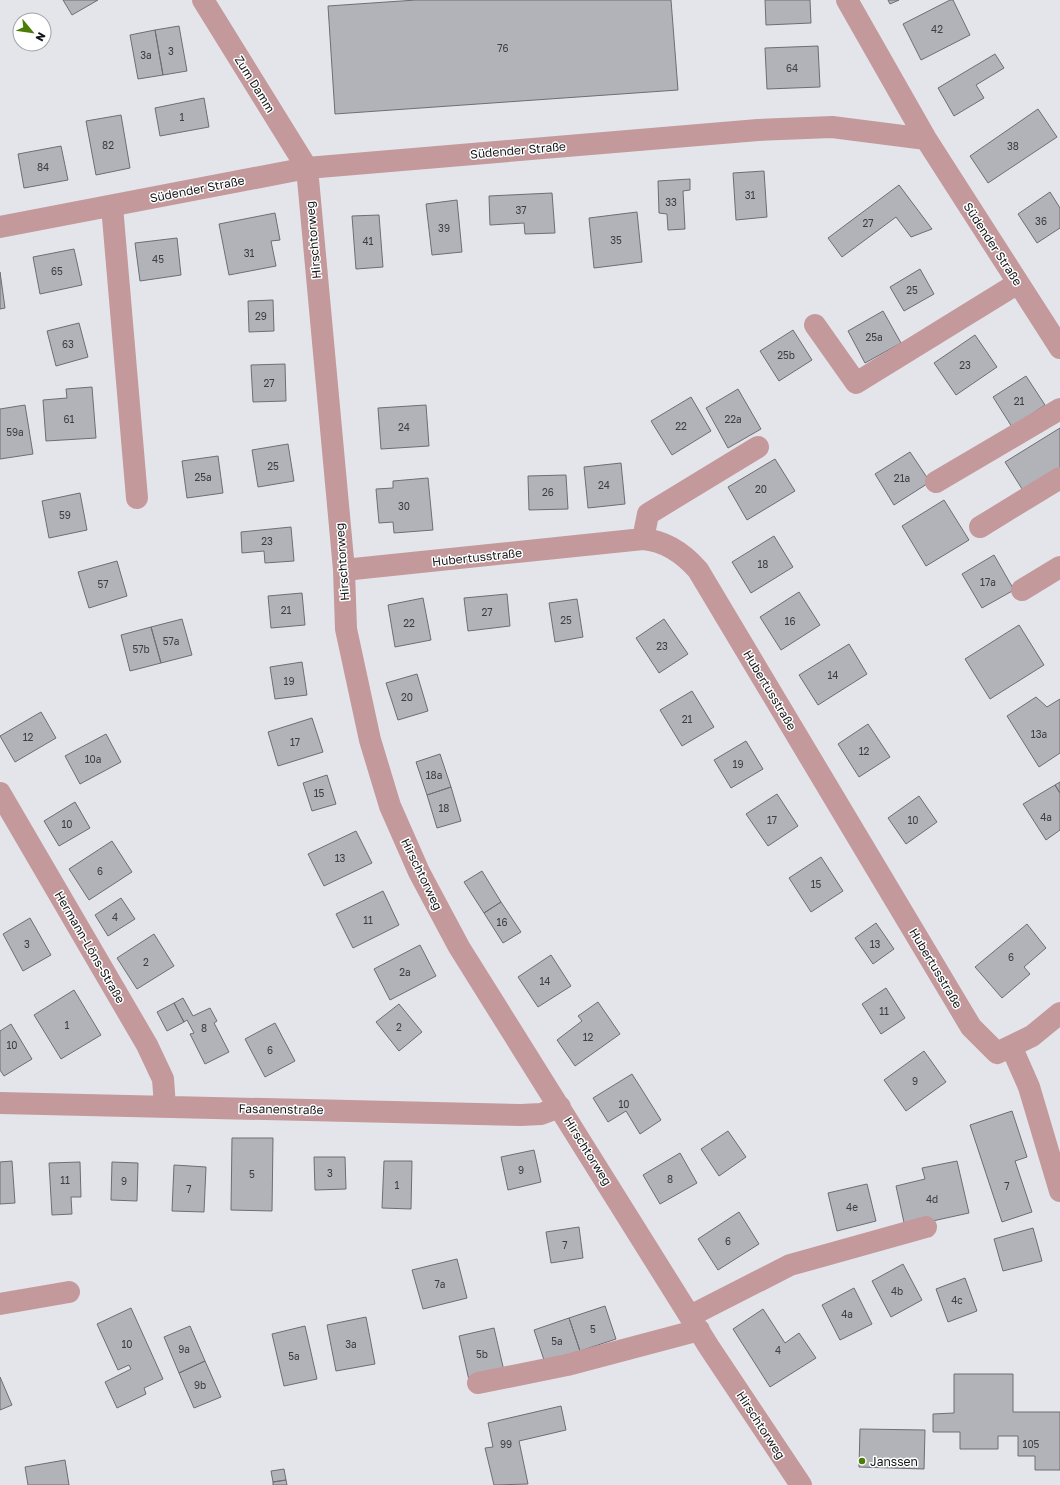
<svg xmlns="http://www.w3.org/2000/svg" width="1060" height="1485" viewBox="0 0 1060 1485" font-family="'Golos Text',sans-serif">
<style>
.building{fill:#b2b3b8;stroke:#6d6e73}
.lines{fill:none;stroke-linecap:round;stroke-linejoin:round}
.minor{stroke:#c4999c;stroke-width:22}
.poi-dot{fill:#4d7d09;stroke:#fff;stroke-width:1.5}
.labels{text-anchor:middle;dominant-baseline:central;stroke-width:3;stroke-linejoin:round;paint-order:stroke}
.number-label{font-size:10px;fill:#3c3d40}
.street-label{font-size:12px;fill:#151618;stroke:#fff}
.poi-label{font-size:12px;fill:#151618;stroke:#fff;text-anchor:start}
</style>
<rect width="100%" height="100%" fill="#e4e5eb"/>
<path class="building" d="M63 0H98L72 15Z
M416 0H671L678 90 335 114 328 6Z
M765 0H810L811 23 766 25Z
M888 0H899L890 4Z
M950 0H953L970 35 921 60 903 24Z
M179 26 187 71 163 75 155 30Z
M155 30 163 75 138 79 130 35Z
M818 46 820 87 767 89 765 48Z
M995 54 1004 68 976 85 984 98 954 116 938 88Z
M204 98 209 127 160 136 155 108Z
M1038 109 1057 137 988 183 970 156Z
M121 115 130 168 96 175 86 121Z
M61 146 68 180 24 188 18 154Z
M764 171 767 217 736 220 733 173Z
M690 179V190L683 191 685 229 668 230 667 214 659 213 658 181Z
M899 185 932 229 911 237 896 217 842 257 828 238Z
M1050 192 1060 208V228L1037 243 1018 214Z
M552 193 555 233 525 234 524 223 490 225 489 196Z
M457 200 462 252 432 255 426 204Z
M637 212 642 262 594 268 589 218Z
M275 213 280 240 271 241 276 266 229 275 219 224Z
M379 215 383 267 356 269 352 216Z
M177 238 181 275 140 281 135 243Z
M74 249 82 285 40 294 33 257Z
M920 269 934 294 904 311 890 287Z
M0 272 5 308 0 309Z
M273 300 274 331 249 332 248 301Z
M883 311 901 343 865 363 848 331Z
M79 323 88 357 56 366 47 331Z
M793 330 812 360 779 381 760 351Z
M975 335 997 367 956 395 934 363Z
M285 364 286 401 253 402 251 365Z
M1026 376 1045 405 1012 427 993 397Z
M92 387 96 438 46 441 43 400 67 398 66 389Z
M738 389 761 429 728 448 706 408Z
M691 397 711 431 672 455 651 421Z
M25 405 33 454 0 459V409Z
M426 405 429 446 381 449 378 408Z
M1060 428V470L1024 492 1005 462Z
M288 444 294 481 258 487 252 450Z
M910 452 930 482 894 505 875 474Z
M218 456 223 493 187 498 182 461Z
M775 459 795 491 747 520 728 487Z
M621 463 625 504 588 508 584 467Z
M566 475 568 509 529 510 528 476Z
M428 478 433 530 394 533 393 522 379 523 376 489 393 488V481Z
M80 493 87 530 49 538 42 501Z
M944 500 969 540 926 566 902 526Z
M291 527 294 561 265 563 264 551 242 553 241 532Z
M774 536 793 567 751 593 732 562Z
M994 555 1014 590 982 608 962 574Z
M117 561 127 596 89 608 78 572Z
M799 592 820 625 781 650 760 617Z
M302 593 305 625 271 628 268 596Z
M507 594 510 626 468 631 464 598Z
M423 598 431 640 395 647 388 605Z
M577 599 583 637 555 642 549 603Z
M182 619 192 655 161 663 151 627Z
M664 619 688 654 659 673 636 638Z
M1019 625 1044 665 990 699 965 659Z
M151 627 161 663 130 671 121 635Z
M849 644 867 674 818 705 799 675Z
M302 662 307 695 275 699 270 667Z
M417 674 428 711 398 720 386 683Z
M692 691 714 727 682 746 660 710Z
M1036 697 1047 707 1060 699V753L1039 767 1007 716Z
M41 712 56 738 15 762 0 736Z
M312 718 323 752 278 766 268 732Z
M868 724 890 757 859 777 838 744Z
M106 734 121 762 80 784 65 756Z
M746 741 763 769 731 788 714 760Z
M440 754 451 787 427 795 416 762Z
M327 775 336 804 312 811 303 783Z
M1060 782V793L1055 785Z
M1055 785 1060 793V830L1046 840 1023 804Z
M451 787 461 821 437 828 427 795Z
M777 794 798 826 768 846 746 814Z
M919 796 937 822 906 844 888 818Z
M75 802 90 828 59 846 44 821Z
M356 831 372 863 324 886 308 854Z
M112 841 132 872 89 900 69 869Z
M821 857 843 891 811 912 789 878Z
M482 871 501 902 484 913 464 882Z
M383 891 399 925 353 948 336 914Z
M121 898 135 919 108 936 95 915Z
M501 902 521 932 503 943 484 913Z
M30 918 51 955 23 971 3 934Z
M876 923 894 949 873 964 855 938Z
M1027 924 1046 948 1024 967 1030 974 1002 998 975 967Z
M154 934 174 966 137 989 117 958Z
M420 945 436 976 390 1000 374 969Z
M551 955 571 986 538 1007 518 977Z
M886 988 905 1018 881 1034 862 1004Z
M74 990 101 1035 61 1059 34 1015Z
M183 998 193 1016 210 1008 217 1021 214 1023 229 1052 205 1064 190 1034 194 1033 187 1020 184 1022 174 1003Z
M598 1002 620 1034 575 1066 557 1040 582 1021 578 1016Z
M174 1003 184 1022 167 1031 157 1012Z
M399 1004 422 1032 399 1051 376 1022Z
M275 1023 295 1061 265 1077 245 1039Z
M11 1024 32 1059 4 1076 0 1070V1031Z
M924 1051 946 1082 906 1111 884 1080Z
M632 1074 661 1120 640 1134 626 1111 608 1122 593 1098Z
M1012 1111 1027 1157 1015 1161 1032 1212 1002 1222 970 1125Z
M728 1131 746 1157 719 1176 701 1149Z
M232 1138H273L272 1211 231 1210Z
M534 1150 541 1182 508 1190 501 1157Z
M680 1153 697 1183 660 1204 643 1175Z
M314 1157H345L346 1189 315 1190Z
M12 1161 15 1203 0 1204V1162Z
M384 1161H412L411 1209 382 1208Z
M957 1161 969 1213 905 1227 896 1186 925 1179 922 1168Z
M80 1162 81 1197H71L72 1214 52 1215 49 1163Z
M112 1162 138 1163 137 1201 111 1200Z
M174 1165 206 1167 204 1212 172 1211Z
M867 1184 876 1221 837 1231 828 1193Z
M739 1212 759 1244 718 1270 698 1239Z
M579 1227 583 1258 551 1263 546 1232Z
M1033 1228 1042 1261 1003 1271 994 1239Z
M457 1259 467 1298 423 1309 412 1270Z
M903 1264 922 1300 891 1317 872 1281Z
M965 1278 977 1311 948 1322 936 1289Z
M854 1288 872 1324 840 1340 822 1305Z
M605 1306 616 1339 580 1351 569 1318Z
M131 1308 163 1379 144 1388 146 1394 117 1408 105 1382 131 1369 129 1365 118 1370 97 1324Z
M763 1309 785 1343 799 1333 816 1358 770 1387 733 1329Z
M366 1317 375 1364 336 1371 327 1325Z
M569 1318 580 1351 545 1363 534 1330Z
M190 1326 205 1361 179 1373 164 1337Z
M305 1326 317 1379 284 1386 272 1334Z
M494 1328 504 1371 469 1380 459 1336Z
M205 1361 221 1397 194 1408 179 1373Z
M954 1374H1013V1412H1060V1470H1035V1456H1018V1436H998V1449H960V1432H933V1414L954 1413Z
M0 1377 12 1405 0 1410Z
M561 1406 566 1430 519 1441 528 1484 494 1485 485 1448 493 1447 488 1423Z
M860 1429 925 1430 924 1469 859 1467Z
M65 1460 69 1485H28L25 1467Z
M284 1469 286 1480 273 1482 271 1471Z
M286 1480 287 1485H273V1482Z"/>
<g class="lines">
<path class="minor" d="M203 0 307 168 344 570 346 629 370 740 390 806 419 872 459 947 709 1347 801 1485
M847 0 926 139
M112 206 137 498
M0 227 307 168 758 130 832 127 926 139 1060 348
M815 325 856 383 1018 283
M936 482 1060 409
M980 527 1060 478
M643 539 648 514 758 447
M344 570 643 539C666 541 683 553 698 570L971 1027 997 1053 1032 1036 1060 1013
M1022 590 1060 567
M0 793 147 1045 163 1079 165 1106
M1011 1046 1029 1087 1060 1191
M0 1103 521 1115 541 1114 560 1107
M0 1304 69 1292
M690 1316 790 1265 926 1227
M478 1383 567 1365 699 1330"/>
</g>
<circle class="poi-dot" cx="862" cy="1461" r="4"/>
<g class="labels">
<g class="number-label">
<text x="937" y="29">42</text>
<text x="503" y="48">76</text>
<text x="171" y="51">3</text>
<text x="146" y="55">3a</text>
<text x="792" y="68">64</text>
<text x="182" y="117">1</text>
<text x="108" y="145">82</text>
<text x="1013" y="146">38</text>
<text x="43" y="167">84</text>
<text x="750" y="195">31</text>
<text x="671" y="202">33</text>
<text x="521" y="210">37</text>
<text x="1041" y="221">36</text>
<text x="868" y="223">27</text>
<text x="444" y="228">39</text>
<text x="616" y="240">35</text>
<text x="368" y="241">41</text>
<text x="249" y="253">31</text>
<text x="158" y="259">45</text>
<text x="57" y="271">65</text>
<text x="912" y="290">25</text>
<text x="261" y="316">29</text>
<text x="874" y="337">25a</text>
<text x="68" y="344">63</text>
<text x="786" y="355">25b</text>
<text x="965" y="365">23</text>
<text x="269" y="383">27</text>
<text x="1019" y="401">21</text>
<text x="69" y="419">61</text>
<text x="733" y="419">22a</text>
<text x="681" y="426">22</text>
<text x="404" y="427">24</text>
<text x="15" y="432">59a</text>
<text x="273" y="466">25</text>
<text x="203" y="477">25a</text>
<text x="902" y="478">21a</text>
<text x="604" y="485">24</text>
<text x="761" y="489">20</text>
<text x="548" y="492">26</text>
<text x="404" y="506">30</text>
<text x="65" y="515">59</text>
<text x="267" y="541">23</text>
<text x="763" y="564">18</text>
<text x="988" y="582">17a</text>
<text x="103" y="584">57</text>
<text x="286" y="610">21</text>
<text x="487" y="612">27</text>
<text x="566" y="620">25</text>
<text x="790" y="621">16</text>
<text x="409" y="623">22</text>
<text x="171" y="641">57a</text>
<text x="662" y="646">23</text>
<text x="141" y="649">57b</text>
<text x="833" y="675">14</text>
<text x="289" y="681">19</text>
<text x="407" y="697">20</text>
<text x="687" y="719">21</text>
<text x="1039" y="734">13a</text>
<text x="28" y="737">12</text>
<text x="295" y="742">17</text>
<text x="864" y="751">12</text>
<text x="93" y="759">10a</text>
<text x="738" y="764">19</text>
<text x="434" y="775">18a</text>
<text x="319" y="793">15</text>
<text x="444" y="808">18</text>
<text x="1046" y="817">4a</text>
<text x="772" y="820">17</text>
<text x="913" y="820">10</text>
<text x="67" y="824">10</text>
<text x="340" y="858">13</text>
<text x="100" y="871">6</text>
<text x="816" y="884">15</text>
<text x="115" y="917">4</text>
<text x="368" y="920">11</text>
<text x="502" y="922">16</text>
<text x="27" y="944">3</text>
<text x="875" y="944">13</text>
<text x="1011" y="957">6</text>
<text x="146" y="962">2</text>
<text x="405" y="972">2a</text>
<text x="545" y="981">14</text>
<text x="884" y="1011">11</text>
<text x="67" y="1025">1</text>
<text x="399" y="1027">2</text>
<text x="204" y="1028">8</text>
<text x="588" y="1037">12</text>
<text x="12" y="1045">10</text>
<text x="270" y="1050">6</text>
<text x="915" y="1081">9</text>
<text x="624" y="1104">10</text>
<text x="521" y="1170">9</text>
<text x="330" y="1173">3</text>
<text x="252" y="1174">5</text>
<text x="670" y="1179">8</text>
<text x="65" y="1180">11</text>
<text x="124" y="1181">9</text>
<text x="397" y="1185">1</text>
<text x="1007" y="1186">7</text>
<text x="189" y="1189">7</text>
<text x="932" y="1199">4d</text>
<text x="852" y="1207">4e</text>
<text x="728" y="1241">6</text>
<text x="565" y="1245">7</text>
<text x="440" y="1284">7a</text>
<text x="897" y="1291">4b</text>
<text x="957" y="1300">4c</text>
<text x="847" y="1314">4a</text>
<text x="593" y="1329">5</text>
<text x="557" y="1341">5a</text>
<text x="127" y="1344">10</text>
<text x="351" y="1344">3a</text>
<text x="184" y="1349">9a</text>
<text x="778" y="1350">4</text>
<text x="482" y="1354">5b</text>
<text x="294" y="1356">5a</text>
<text x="200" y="1385">9b</text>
<text x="506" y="1444">99</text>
<text x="1031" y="1444">105</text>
</g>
<g class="street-label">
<text transform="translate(255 84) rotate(58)">Zum Damm</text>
<text transform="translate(518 150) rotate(-5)">Südender Straße</text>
<text transform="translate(197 189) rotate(-11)">Südender Straße</text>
<text transform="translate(313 240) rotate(-95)">Hirschtorweg</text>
<text transform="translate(993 244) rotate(57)">Südender Straße</text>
<text transform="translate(477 557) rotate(-6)">Hubertusstraße</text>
<text transform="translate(342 562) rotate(-94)">Hirschtorweg</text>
<text transform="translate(770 690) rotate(59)">Hubertusstraße</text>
<text transform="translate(422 874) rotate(64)">Hirschtorweg</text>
<text transform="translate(90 947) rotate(60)">Hermann-Löns-Straße</text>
<text transform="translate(936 968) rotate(59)">Hubertusstraße</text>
<text transform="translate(281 1109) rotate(1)">Fasanenstraße</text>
<text transform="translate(588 1151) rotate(58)">Hirschtorweg</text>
<text transform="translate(761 1425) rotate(57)">Hirschtorweg</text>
</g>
<g class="poi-label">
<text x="870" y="1461">Janssen</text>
</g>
</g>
<g transform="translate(32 32) rotate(119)"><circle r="19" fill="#ffffff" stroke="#a1a2a3"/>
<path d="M0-3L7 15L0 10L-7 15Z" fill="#4d7d09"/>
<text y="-6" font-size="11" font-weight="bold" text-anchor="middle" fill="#151618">N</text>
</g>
</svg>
